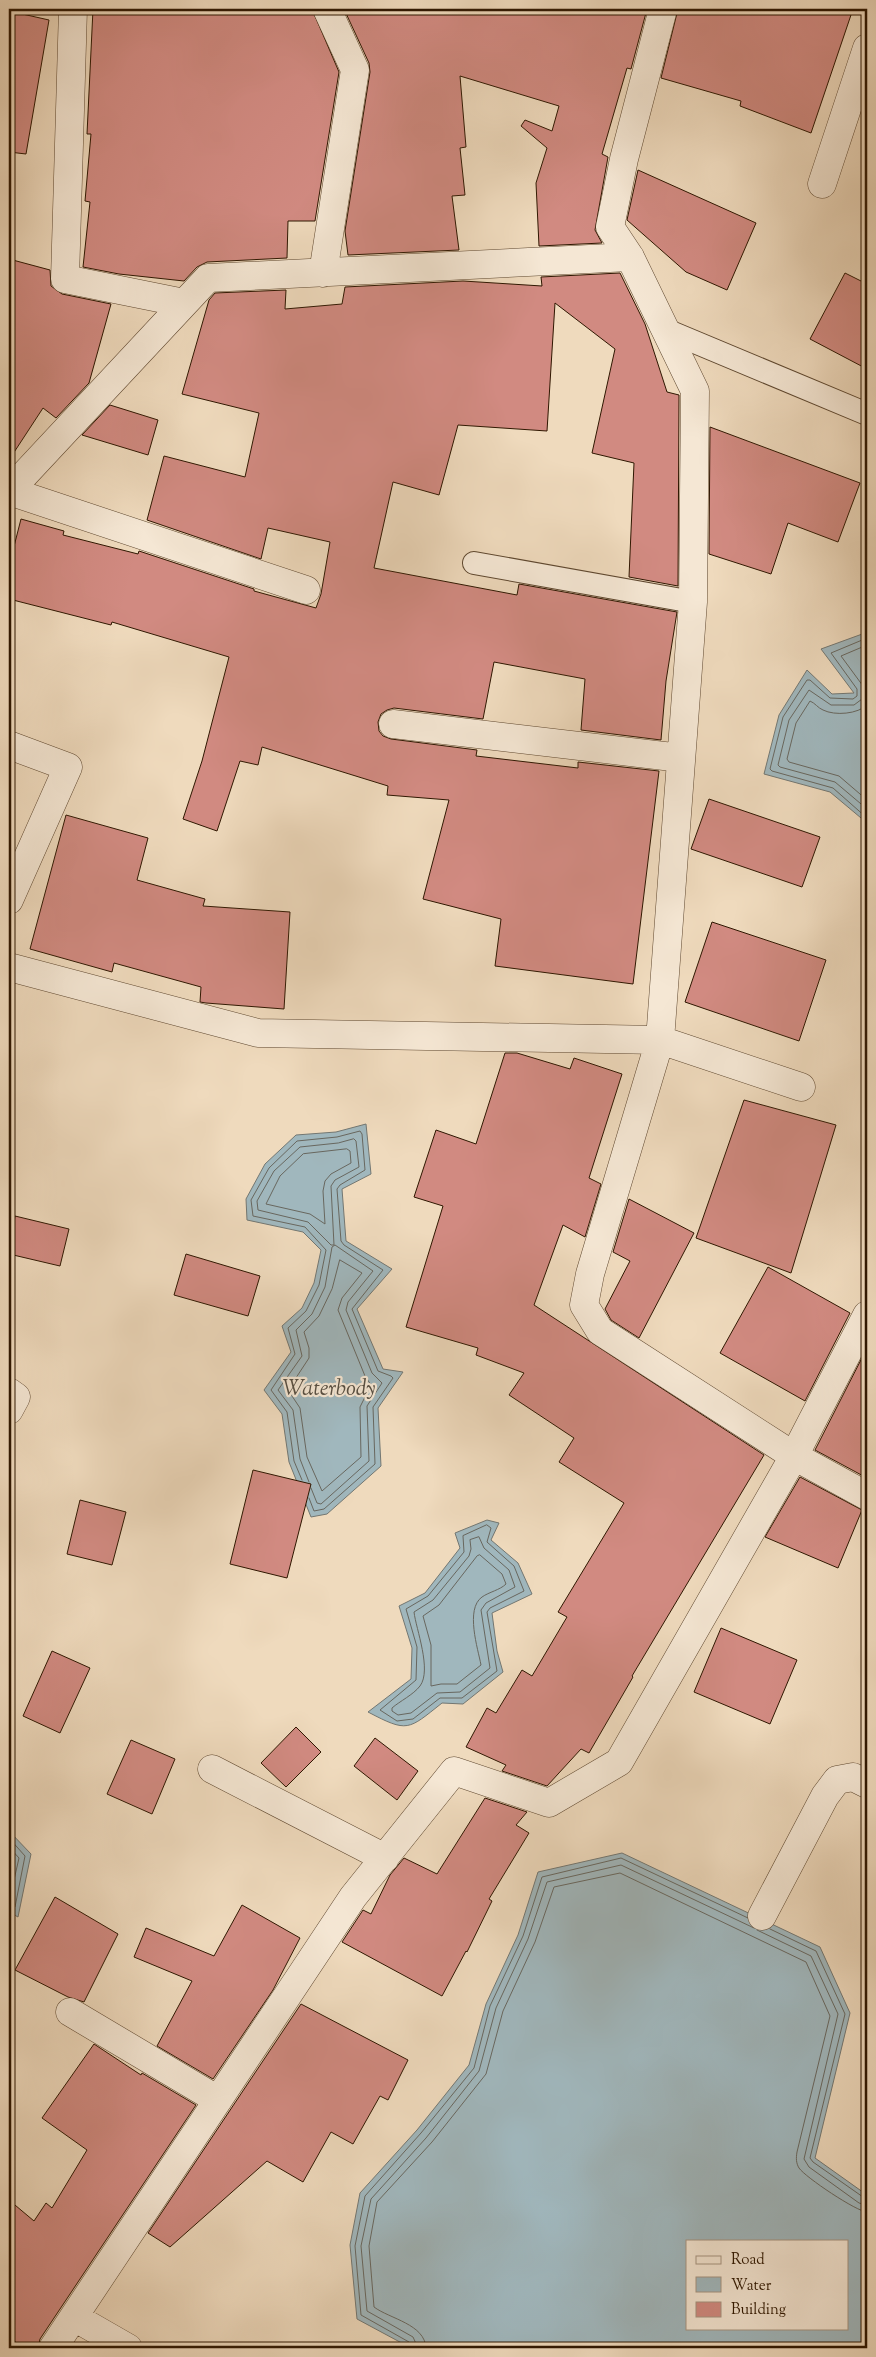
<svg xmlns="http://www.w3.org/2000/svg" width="876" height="2357" viewBox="0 0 876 2357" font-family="'Sorts Mill Goudy',serif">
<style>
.water{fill:#a0b7bd;stroke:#737772;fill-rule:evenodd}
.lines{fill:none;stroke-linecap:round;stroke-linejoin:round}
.shore{stroke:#68675f;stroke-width:1}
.building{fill:#d18a81;stroke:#2f1701}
.lane-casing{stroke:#5f4830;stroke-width:24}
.street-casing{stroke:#5f4830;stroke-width:29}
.lane{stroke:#f5e7d4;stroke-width:22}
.street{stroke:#f5e7d4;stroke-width:28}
.labels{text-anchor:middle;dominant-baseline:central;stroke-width:4.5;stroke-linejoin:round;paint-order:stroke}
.water-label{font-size:22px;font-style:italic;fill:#574f43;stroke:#f5e7d4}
</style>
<rect width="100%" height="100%" fill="#efdabd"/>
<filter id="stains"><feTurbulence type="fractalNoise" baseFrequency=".004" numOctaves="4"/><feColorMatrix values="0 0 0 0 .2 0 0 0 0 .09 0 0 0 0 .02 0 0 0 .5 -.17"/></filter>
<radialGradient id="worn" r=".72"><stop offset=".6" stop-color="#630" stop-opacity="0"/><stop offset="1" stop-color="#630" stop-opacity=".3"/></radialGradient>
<path class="water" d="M865 633 867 634V823L830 792 764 774 779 715 807 670 832 694 854 693 821 649Z
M366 1124 371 1174 342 1189 346 1241 392 1269 357 1309 383 1369 403 1372 378 1408 381 1466 327 1514 311 1517 289 1462 282 1414 264 1390 291 1352 282 1326 302 1308 314 1283 321 1250 303 1232 247 1220 246 1199 265 1164 296 1135 336 1132Z
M487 1520 499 1523 491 1540 518 1563 532 1594 492 1613 497 1651 503 1672 463 1704 442 1703C408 1730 408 1733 368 1712L411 1679 412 1648 399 1606 425 1593 460 1548 455 1533Z
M9 1831 31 1854 18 1917 9 1912Z
M622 1853 820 1947 850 2013 815 2158 867 2195V2348H411L357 2319 350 2245 360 2193 417 2130 469 2065 486 2004 518 1935 538 1872ZM687 2241H847V2328H687Z"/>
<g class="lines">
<path class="shore" d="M867 638 831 653 857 689V696L853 699 830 698 810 680H807L783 717 770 769 772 771 833 788 867 818
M867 645 841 656 863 686 865 692 862 699 854 705H831L809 690 789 720 778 765 780 767 835 782 867 809
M867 705C858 714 835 716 823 710 818 708 815 703 810 701L796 723 787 759 789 762 839 776 867 800
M354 1139 356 1141 359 1167 335 1180 331 1186 334 1245H331L308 1222 258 1210 257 1201 274 1171 300 1147 338 1143Z
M347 1149 350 1151 351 1163 331 1174 325 1181 323 1191 325 1224 310 1214 266 1204 280 1176 303 1154Z
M340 1260 362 1273 342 1298 338 1310 365 1376 371 1385 360 1407 361 1457 322 1491 307 1457 300 1408 288 1390 309 1358V1348L304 1332 319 1316 332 1289Z
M302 1480 294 1461 287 1412 271 1390 295 1354 288 1328 306 1311 319 1285 326 1250 305 1227 253 1216 251 1200 269 1168 297 1141 337 1137 360 1131 362 1134 365 1170 340 1185 337 1189 341 1241 344 1245 383 1270 352 1309 378 1371 391 1376 393 1378 373 1407 375 1464 324 1509 314 1511 309 1498
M309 1482 300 1459 293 1410 278 1390 302 1356 296 1330 312 1314 325 1287 332 1247 335 1245 373 1271 348 1302 346 1310 372 1373 382 1383 367 1406 369 1461 321 1504 317 1503 311 1488
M487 1525 491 1528 487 1542 514 1566 524 1591 490 1608 487 1612 497 1671 462 1698H440L413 1719 397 1721 380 1710 416 1680 417 1647 406 1609 428 1596 464 1552 463 1536Z
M479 1537 484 1548 509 1570 515 1587 486 1603 481 1610 490 1668 460 1692 437 1693 411 1713 398 1715 392 1711V1708C400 1701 413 1695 420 1686 432 1670 416 1629 414 1612L433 1600 469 1556 471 1549 470 1540Z
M480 1555 502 1574 506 1584C500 1590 489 1592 482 1597 465 1609 478 1649 481 1665L457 1684H441L431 1686V1645L423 1616 439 1605 477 1556Z
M9 1838 25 1856 15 1907 9 1908
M9 1847 19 1858 9 1902
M770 1929 816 1951 845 2014 810 2158 813 2162 863 2197 867 2198
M757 1930 811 1956 838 2014 804 2159 809 2167 859 2203 867 2205
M412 2348 409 2342 361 2315 355 2246 365 2196 421 2133 474 2068 490 2006 523 1936 542 1877 621 1858 748 1918
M418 2348 413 2337 367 2311 361 2246 371 2199 426 2138 479 2071 496 2008 528 1939 547 1882 621 1865 754 1928
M426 2348C425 2324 390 2319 374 2307L369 2246 377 2202 432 2142 486 2074 503 2011 535 1942 554 1887 620 1873 806 1962 830 2016 797 2152C796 2158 796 2163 799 2168 805 2177 857 2212 867 2212"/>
</g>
<path class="building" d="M93 9H312L339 72 315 221H288L287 258 207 262 197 267 184 281 119 274 83 267 90 202 85 201 91 134H87Z
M344 9H647L631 69 627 68 602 154 608 157 595 230 602 243 539 246 536 183 547 148 521 126 525 120 552 131 559 106 460 76 466 147 460 148 465 195 452 196 459 250 348 255 345 231 370 72 369 63Z
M678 9H853L811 133 740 106 741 101 661 78Z
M9 11 49 20 26 154 9 152Z
M638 170 756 223 727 290 686 272 627 220Z
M9 259 50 270 51 286 62 294 111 304 89 383 56 418 43 408 9 460Z
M620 273 645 324 667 392 679 395 678 586 629 577 634 463 592 453 615 349 555 303 547 431 458 425 439 495 393 482 374 568 517 595 519 584 677 612 666 681 661 740 581 730 585 679 494 662 483 719 394 708 387 710 381 714 378 722 379 731 383 736 391 739 477 750 476 756 578 768V762L659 771 633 984 495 966 501 919 423 899 449 800 387 795 388 786 262 747 258 765 240 761 217 831 183 819 202 761 229 657 112 622 111 625 9 599V566L21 519 64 531 63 535 138 554 139 551 254 589V591L316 608 321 594 330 542 268 528 261 559 147 520 164 456 245 477 259 413 182 394 209 300 215 293 286 290 285 309 342 304 345 287 463 281 542 286 541 277Z
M845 273 867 284V369L810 339Z
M110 405 158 420 148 455 82 435Z
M710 427 860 483 838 542 788 523 771 574 709 554Z
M709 799 820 837 802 887 691 849Z
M66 815 148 838 137 880 205 899 203 906 290 912 284 1009 206 1003 200 1002 201 987 114 963 112 972 30 949Z
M712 922 826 960 799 1041 685 1002Z
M505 1053H517L570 1069 574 1058 622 1074 589 1178 601 1184 585 1237 563 1225 534 1305 764 1455 632 1676 633 1677 589 1753 581 1749 547 1786 502 1771 506 1765 466 1747 487 1708 496 1713 522 1670 532 1676 567 1617 558 1612 624 1503 559 1462 574 1438 509 1395 524 1373 476 1355 478 1348 406 1327 443 1206 414 1197 436 1130 476 1144Z
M744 1100 836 1125 791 1273 696 1238Z
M629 1199 694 1233 639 1338 611 1320 605 1309 630 1261 613 1252Z
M15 1216 69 1229 60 1266 9 1254Z
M186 1254 260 1276 248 1316 174 1295Z
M768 1267 850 1313 805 1401 720 1353Z
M867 1348V1478L815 1450Z
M253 1470 311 1484 287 1578 230 1564Z
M800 1477 862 1510 838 1568 765 1537Z
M80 1500 126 1512 112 1565 67 1554Z
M721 1628 797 1660 770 1724 694 1692Z
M52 1651 90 1668 60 1733 23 1716Z
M296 1727 321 1752 286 1787 261 1763Z
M375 1738 418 1771 397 1800 354 1766Z
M131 1740 175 1759 152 1814 107 1794Z
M485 1798 527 1812 516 1825 529 1833 489 1899 492 1901 467 1952 466 1951 442 1996 342 1942 363 1910 371 1914 390 1875 404 1858 437 1874Z
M55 1897 118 1934 84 2002 68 1997 15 1970Z
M242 1905 300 1938 273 1990 213 2079 157 2046 192 1981 134 1957 146 1928 214 1956Z
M301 2004 408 2060 388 2100 380 2096 353 2144 331 2132 303 2182 267 2161 170 2247 148 2233Z
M94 2044 141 2075 142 2073 196 2105 40 2339 38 2348H25L9 2338V2200L34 2221 46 2203 52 2208 87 2150 42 2118Z"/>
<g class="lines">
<defs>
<path id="lane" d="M666 330 867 414
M474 563 693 602"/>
<path id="street" d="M73 9 65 279 184 303
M822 184 867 48
M323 273 355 70 327 9
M9 491 208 278 630 257
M9 491 306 590
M393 724 681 758
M9 745 68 767 9 900
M9 967 258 1033 660 1040 693 602 695 391 630 257 610 227 624 159 663 9
M801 1087 660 1040 590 1274 584 1305 600 1331 794 1456 867 1496
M9 1392 16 1397 9 1410
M212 1769 385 1858
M762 1916 825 1796 837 1780 853 1777 867 1784
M70 2012 218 2100
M74 2317 128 2348
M53 2348 353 1897 454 1771 549 1803 619 1762 794 1456 867 1315"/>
</defs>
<use href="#lane" class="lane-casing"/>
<use href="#street" class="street-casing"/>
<use href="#lane" class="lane"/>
<use href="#street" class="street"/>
</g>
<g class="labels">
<g class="water-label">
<text x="329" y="1390">Waterbody</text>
</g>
</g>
<rect width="876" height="2357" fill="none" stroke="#efdabd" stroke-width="30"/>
<rect x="10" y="10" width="856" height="2337" fill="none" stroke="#2f1701" stroke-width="2.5"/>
<rect x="15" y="15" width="846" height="2327" fill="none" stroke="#2f1701"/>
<rect x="686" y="2240" width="162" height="90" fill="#f5e7d4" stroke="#a69480"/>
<rect x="696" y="2256" width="25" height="8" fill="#f5e7d4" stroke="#a69480"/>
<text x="731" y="2264" font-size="15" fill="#2f1701">Road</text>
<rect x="696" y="2277" width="25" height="15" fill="#a0b7bd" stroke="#a69480"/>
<text x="731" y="2290" font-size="15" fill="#2f1701">Water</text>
<rect x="696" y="2302" width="25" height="15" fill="#d18a81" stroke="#a69480"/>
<text x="731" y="2314" font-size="15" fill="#2f1701">Building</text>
<rect width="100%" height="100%" filter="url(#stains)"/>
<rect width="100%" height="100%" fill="url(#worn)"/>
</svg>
